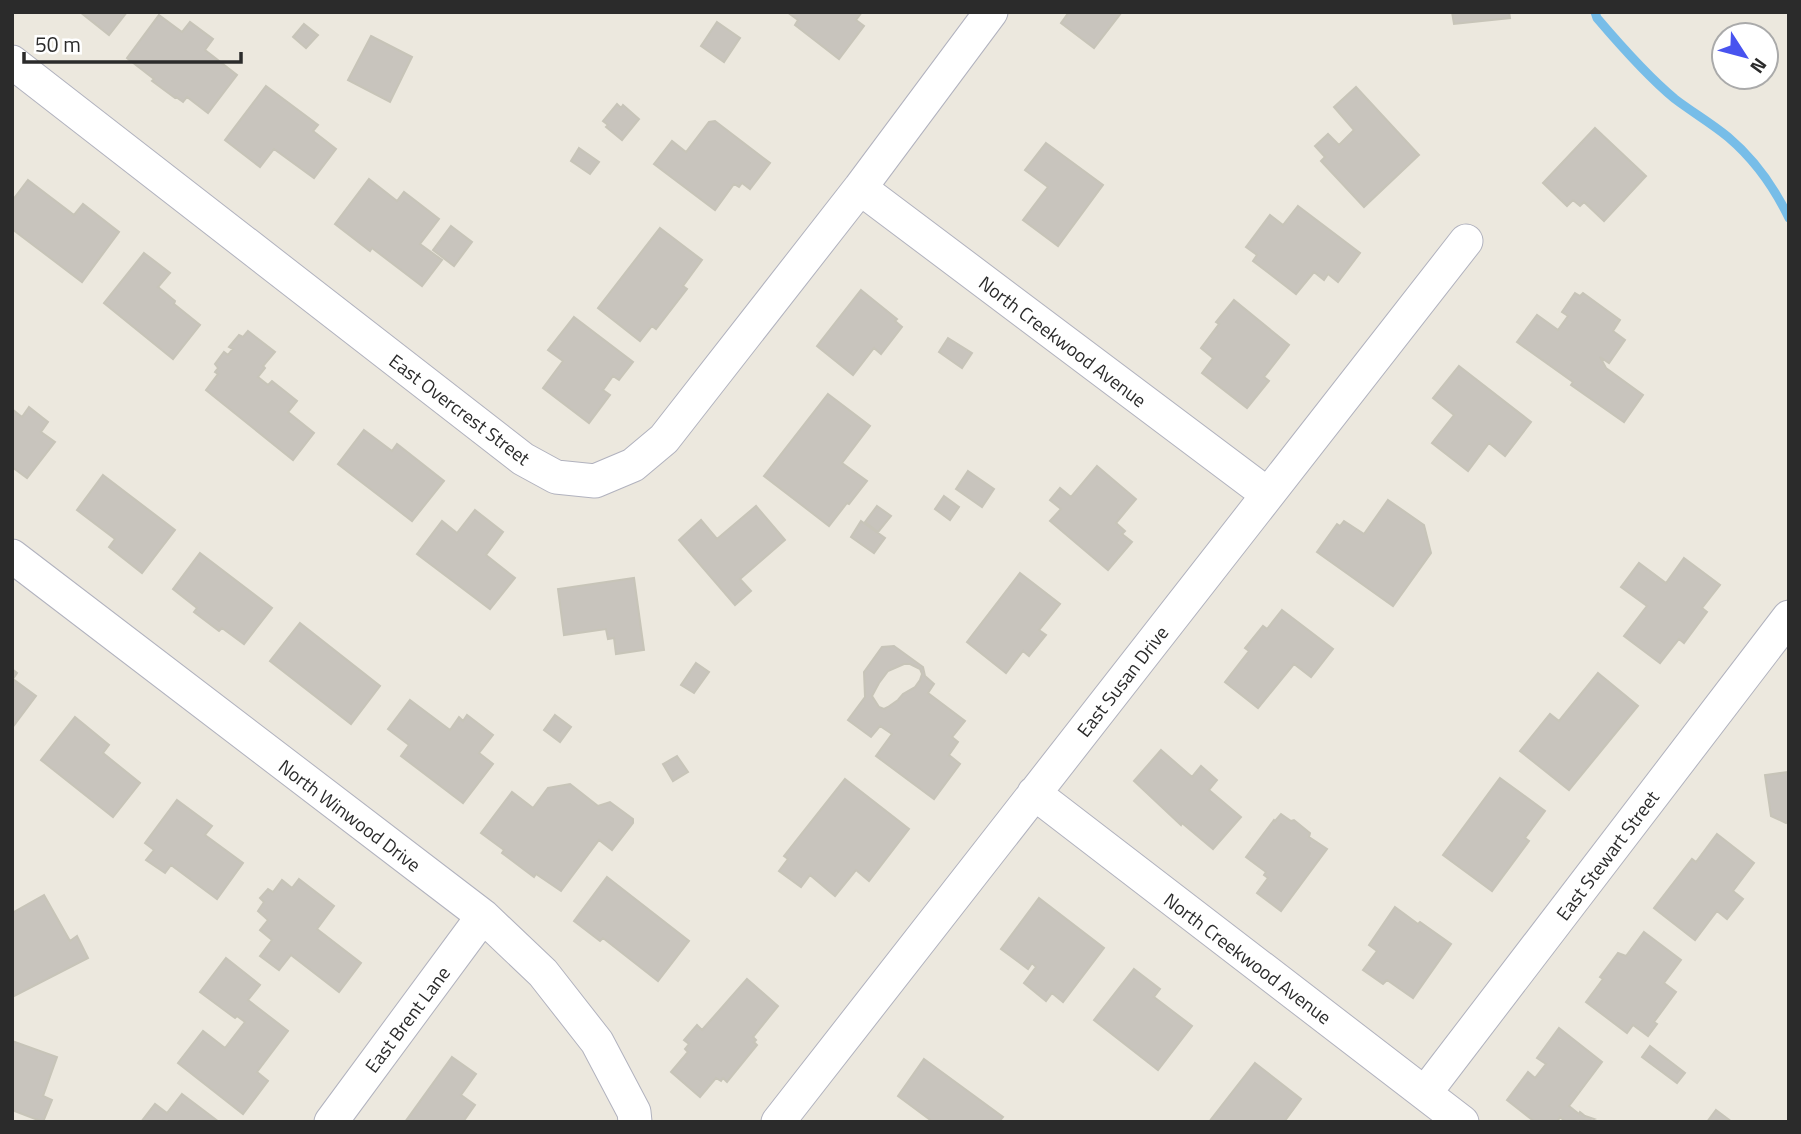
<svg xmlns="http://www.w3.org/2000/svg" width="1801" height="1134" viewBox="0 0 1801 1134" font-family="'Titillium Web',sans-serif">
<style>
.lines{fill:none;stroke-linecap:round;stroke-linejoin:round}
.stream{stroke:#77bde8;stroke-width:9}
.building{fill:#c8c4bd;stroke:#c7c4b8;stroke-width:2;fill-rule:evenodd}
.street-casing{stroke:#b1b2be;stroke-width:35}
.street{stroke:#fff;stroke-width:33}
.labels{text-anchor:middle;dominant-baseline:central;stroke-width:6;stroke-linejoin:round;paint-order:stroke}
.street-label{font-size:19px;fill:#2b2b2b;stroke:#fff}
</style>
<rect width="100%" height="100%" fill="#ece8de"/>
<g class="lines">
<path class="stream" d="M1595 12 1597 18C1620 45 1647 76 1675 99 1692 112 1711 123 1728 137 1754 159 1774 187 1789 218"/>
</g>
<path class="building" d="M80 12H127L109 35Z
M787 12H862L856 20 864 26 839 59 795 25 798 20Z
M1069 12H1120L1121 13 1094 48 1061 23Z
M1452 12H1509L1510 18 1454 24Z
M159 15 182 32 190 22 213 39 205 50 237 75 208 113 187 97 183 102 176 97 175 98 152 81 154 79 127 58Z
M717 22 740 38 724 62 701 46Z
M304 24 318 35 306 48 293 37Z
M371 36 412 57 390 102 348 80Z
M266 86 318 125 313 131 336 149 314 178 274 149 260 167 225 140Z
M1356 87 1419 155 1364 207 1321 161 1325 157 1315 146 1328 134 1339 145 1354 130 1334 107Z
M617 104 621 108 623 105 639 119 622 140 606 127 608 125 603 121Z
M715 121 770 163 750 189 742 183 739 187 734 184 715 210 654 164 672 141 686 152 709 122Z
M1595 128 1646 176 1604 221 1584 202 1580 206 1573 200 1567 206 1543 183Z
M1046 143 1103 185 1058 246 1023 220 1048 187 1025 170Z
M579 148 599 162 590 174 571 161Z
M369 179 397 201 404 192 439 219 420 244 442 260 422 286 372 248 370 251 335 224Z
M28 180 74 215 83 204 119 232 82 282 12 229V201Z
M1298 206 1360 253 1338 282 1328 274 1324 280 1314 272 1296 294 1253 261 1257 255 1246 247 1270 215 1283 225Z
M451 226 472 242 454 266 433 250Z
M660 228 702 260 683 286 687 289 656 329 652 326 640 341 598 308Z
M144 253 170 273 158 287 175 301 174 304 200 325 173 359 104 303Z
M861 290 897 319 895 321 902 327 881 354 874 348 853 375 817 346Z
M1575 293 1580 296 1583 293 1620 320 1613 331 1625 340 1609 363 1600 357 1606 368 1643 395 1624 422 1571 385 1573 382 1517 342 1537 315 1558 330 1568 316 1562 312Z
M1234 300 1289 345 1264 377 1269 381 1247 408 1202 373 1213 358 1201 348 1219 324 1216 322Z
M574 317 633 362 619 380 613 376 603 390 610 395 589 423 543 388 563 361 548 350Z
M248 331 275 352 263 366 265 368 258 377 268 385 272 381 297 401 288 412 314 433 293 460 206 390 218 374 215 372 218 368 215 364 224 352 228 355 233 349 229 347 239 335 243 337Z
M948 338 972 353 962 368 939 352Z
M1459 366 1531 422 1505 456 1489 443 1468 471 1432 443 1454 415 1433 398Z
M828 394 870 426 842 463 867 481 849 504 847 503 829 526 764 476Z
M29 407 48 422 41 432 55 442 27 478 12 467V409L22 417Z
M364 430 392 451 397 444 444 481 412 521 338 464Z
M1097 466 1136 499 1116 523 1125 531 1122 534 1132 542 1108 570 1050 521 1061 509 1050 500 1060 488 1071 497Z
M968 471 994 489 982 507 956 489Z
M103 475 175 530 142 573 109 547 115 539 77 510Z
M944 496 959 507 950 520 935 509Z
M1388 500 1424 525 1431 553 1393 606 1317 552 1337 524 1340 526 1344 521 1364 534Z
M756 506 785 540 740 579 751 591 735 605 679 540 701 520 717 539Z
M877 506 891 516 878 532 865 522Z
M475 510 503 532 486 555 515 578 490 609 417 554 442 521 457 533Z
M861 521 885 538 874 553 851 537Z
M200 553 272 608 244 644 222 628 219 631 194 612 197 608 173 589Z
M1684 558 1720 585 1702 608 1707 612 1684 643 1679 639 1660 663 1624 636 1647 606 1621 587 1639 563 1666 583Z
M1020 573 1060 604 1039 630 1046 635 1029 656 1023 651 1006 673 967 642Z
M634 578 644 650 616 654 614 638 608 639 606 629 564 635 558 589Z
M1282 610 1333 649 1311 677 1294 664 1258 708 1225 682 1249 651 1245 648 1263 626 1267 629Z
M300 623 380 686 351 724 270 661Z
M894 646 923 667 925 676 934 684 928 693 965 721 952 737 958 742 949 755 960 764 934 799 876 756 892 734 880 726 871 737 848 720 865 697 864 672 882 647ZM904 664H910L920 669 922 674 920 680 915 687 903 694 898 700 888 707 884 709 879 707 872 696 879 683 888 671Z
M696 663 709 672 694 693 681 685Z
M12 669 17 673 13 679 36 696 12 728Z
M1598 673 1638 706 1569 790 1520 751 1550 714 1559 721Z
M410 700 450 730 459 717 463 721 467 715 493 735 479 753 493 764 463 803 401 756 409 745 388 729Z
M555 715 571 727 560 742 544 730Z
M75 717 109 745 103 753 140 783 113 817 41 760Z
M1161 750 1192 777 1201 766 1217 780 1209 790 1241 817 1213 849 1182 823 1181 825 1134 781Z
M677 756 688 772 673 781 663 764Z
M1789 772V820L1786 823 1771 816 1765 775Z
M1500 778 1545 811 1525 838 1529 841 1492 891 1443 855Z
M845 779 909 829 869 881 856 870 835 896 810 875 801 887 779 871 788 859 784 856Z
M570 784 598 806 610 802 633 819V823L612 850 599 840 561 891 536 874 534 877 502 853 504 850 481 833 512 792 533 808 548 788Z
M177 800 212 826 205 835 243 863 217 899 171 865 165 873 146 860 154 850 145 843Z
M1281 814 1291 821 1294 820 1310 833 1309 837 1327 849 1281 911 1257 893 1268 878 1264 875 1266 872 1246 857 1274 820 1275 821Z
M1717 834 1754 863 1733 891 1743 899 1727 919 1717 911 1695 940 1654 908 1692 859 1696 862Z
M607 877 689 941 658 981 603 938 600 941 574 921Z
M299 879 334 906 317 929 361 963 339 992 291 955 279 970 260 956 272 940 260 930 268 920 258 911 264 902 260 898 268 889 273 892 282 880 292 888Z
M44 895 70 941 77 936 88 958 12 997V913Z
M1039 898 1104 948 1063 1002 1052 993 1046 1001 1024 983 1036 967 1032 963 1028 969 1001 949Z
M1395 907 1418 924 1420 922 1451 944 1413 998 1387 980 1383 984 1363 970 1377 951 1369 945Z
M1644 932 1681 960 1664 983 1676 992 1654 1022 1657 1024 1648 1036 1633 1025 1627 1033 1586 1002 1603 979 1600 977 1618 953 1626 956Z
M226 958 260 985 248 1000 288 1031 257 1072 268 1081 243 1114 178 1063 203 1031 225 1048 245 1022 237 1016 235 1018 200 992Z
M1134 969 1160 989 1154 997 1192 1026 1158 1070 1094 1020Z
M747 979 778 1006 753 1037 756 1040 754 1042 757 1045 727 1082 723 1078 721 1081 716 1078 700 1097 671 1072 688 1052 685 1049 689 1044 684 1040 697 1025 702 1030Z
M1559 1028 1602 1062 1569 1106 1579 1114 1580 1112 1585 1116 1594 1119 1585 1122H1566L1560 1117 1557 1122H1535L1507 1100 1528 1072 1535 1078 1546 1064 1537 1058Z
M12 1041 57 1057 43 1096 52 1100 43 1122 12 1110Z
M1650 1046 1685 1073 1677 1083 1642 1057Z
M452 1057 476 1074 461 1095 475 1105 463 1122H405Z
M924 1059 1003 1117 999 1122H933L898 1096Z
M1255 1063 1301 1099 1284 1122H1209Z
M182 1094 219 1122H141L155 1104 167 1113Z
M1716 1110 1732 1122H1707Z"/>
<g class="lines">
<defs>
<path id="street" d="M12 62 523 459 556 477 595 481 633 465 664 439 860 188 991 12
M860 188 1267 494
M12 556 483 916 543 973 597 1042 634 1112 635 1122
M1034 793 1462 1122
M1425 1093 1789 617
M331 1122 483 916
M778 1122 1466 241"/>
</defs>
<use href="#street" class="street-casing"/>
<use href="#street" class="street"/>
</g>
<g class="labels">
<g class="street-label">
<text transform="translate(1063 341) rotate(37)">North Creekwood Avenue</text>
<text transform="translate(460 409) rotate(37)">East Overcrest Street</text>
<text transform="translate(1122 681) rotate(-52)">East Susan Drive</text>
<text transform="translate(350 815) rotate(37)">North Winwood Drive</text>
<text transform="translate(1607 855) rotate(-53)">East Stewart Street</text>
<text transform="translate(1248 958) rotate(37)">North Creekwood Avenue</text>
<text transform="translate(407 1019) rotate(-53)">East Brent Lane</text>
</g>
</g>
<rect width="1801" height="1134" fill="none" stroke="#2b2b2b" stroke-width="28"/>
<g transform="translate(1745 56) rotate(126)"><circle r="33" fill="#ffffff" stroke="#aaaaaa" stroke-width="2"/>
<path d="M0-5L12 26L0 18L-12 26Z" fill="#4853ef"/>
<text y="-10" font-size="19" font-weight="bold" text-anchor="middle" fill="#2b2b2b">N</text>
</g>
<path d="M24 52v10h217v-10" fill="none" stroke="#2b2b2b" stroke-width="3.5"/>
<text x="35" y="52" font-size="21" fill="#2b2b2b" stroke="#ffffff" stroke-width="5" paint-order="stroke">50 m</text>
</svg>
